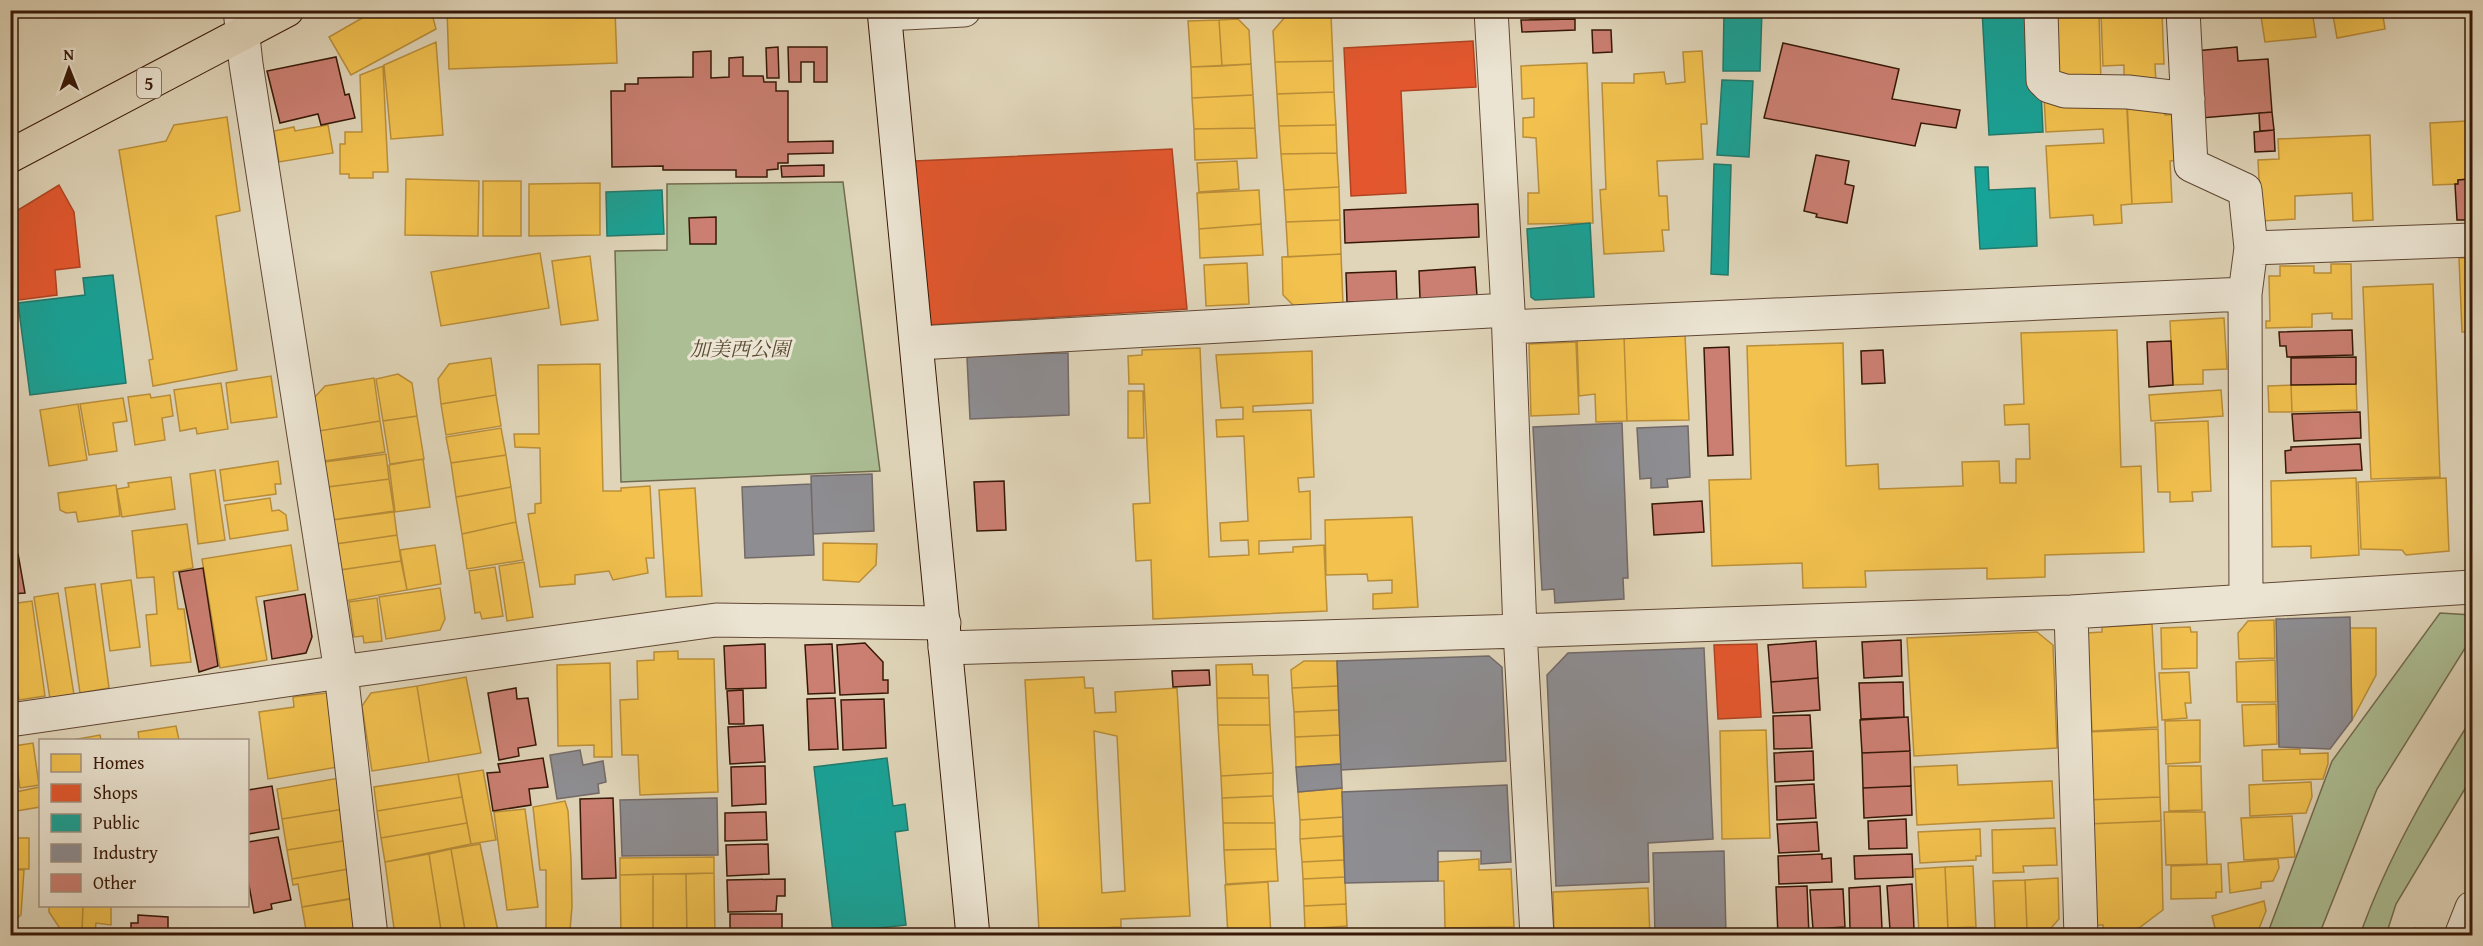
<svg xmlns="http://www.w3.org/2000/svg" width="2483" height="946" viewBox="0 0 2483 946" font-family="'Gentium Book Plus','Noto Serif JP',serif">
<style>
.green{fill:#acbe94;stroke:#726b4e;stroke-width:1.5}
.homes{fill:#f2c14e;stroke:#ba8e39;stroke-width:1.5;fill-rule:evenodd}
.shops{fill:#e4572e;stroke:#b04422;stroke-width:1.5}
.public{fill:#17a398;stroke:#21796c;stroke-width:1.5}
.industry{fill:#8d8d92;stroke:#736a68;stroke-width:1.5}
.building{fill:#cb7f72;stroke:#371807;stroke-width:1.5}
.lines{fill:none;stroke-linecap:round;stroke-linejoin:round}
.street-casing{stroke:#614734;stroke-width:35}
.secondary-casing{stroke:#371807;stroke-width:35}
.primary-casing{stroke:#371807;stroke-width:35}
.street{stroke:#ebe4d2;stroke-width:33}
.secondary{stroke:#ebe4d2;stroke-width:33}
.primary{stroke:#e0d5b9;stroke-width:33}
.labels{text-anchor:middle;dominant-baseline:central;stroke-width:6;stroke-linejoin:round;paint-order:stroke}
.shield{fill:#ebe4d2;stroke:#6d5544;stroke-width:1.5}
.shield-label{font-size:18px;font-weight:bold;fill:#371807}
.park-label{font-size:20px;font-style:italic;fill:#5a4a31;stroke:#ebe4d2}
</style>
<rect width="100%" height="100%" fill="#e0d5b9"/>
<filter id="stains"><feTurbulence type="fractalNoise" baseFrequency=".00333" numOctaves="4"/><feColorMatrix values="0 0 0 0 .2 0 0 0 0 .09 0 0 0 0 .02 0 0 0 .5 -.17"/></filter>
<radialGradient id="worn" r=".72"><stop offset=".6" stop-color="#630" stop-opacity="0"/><stop offset="1" stop-color="#630" stop-opacity=".3"/></radialGradient>
<path class="green" d="M843 182 880 471 621 482 615 251 667 250V184Z
M2440 613 2472 615V637L2377 789 2319 935H2267L2332 761Z
M2472 718V777L2396 904 2386 935H2360C2387 859 2429 786 2472 718Z"/>
<path class="homes" d="M130 10H174V15L130 17Z
M376 10H431L436 29 351 75 329 37Z
M447 10H615L617 63 449 69Z
M1530 10H1585V17L1530 19Z
M2053 10H2102L2054 16Z
M2191 10H2258V11L2192 19Z
M2260 10H2312L2316 37 2265 42Z
M2332 10H2382L2385 29 2337 38Z
M2162 12 2164 64H2155L2156 84 2124 85V65L2103 66 2101 14Z
M1331 15 1333 61 1275 62 1273 31 1285 17Z
M2099 15 2101 82 2053 84 2050 16Z
M1238 19 1249 30 1251 64 1222 66 1219 20Z
M1219 20 1222 66 1191 67 1188 21Z
M436 42 443 135 391 139 384 65Z
M1702 51 1707 124H1701L1703 159 1657 161 1659 196H1667L1669 230H1662L1664 251 1604 254 1600 190 1606 189 1602 83H1634V74L1664 72 1666 84 1685 82 1683 52Z
M1333 61 1334 92 1277 94 1275 62Z
M1587 63 1593 223 1528 224V193H1539L1536 138 1523 137V118L1534 117V98L1522 99 1521 66Z
M1251 64 1253 95 1192 98 1191 67Z
M383 66 388 172H373V178H349V174H340V144H345V132H362L360 75Z
M1334 92 1336 125 1279 126 1277 94Z
M2126 93 2132 204 2121 205 2122 223 2094 225 2093 215 2050 218 2046 146 2104 143 2103 129 2046 132 2044 97Z
M1253 95 1255 128 1194 129 1192 98Z
M2127 101 2164 108 2165 115 2182 114 2185 160 2170 161 2172 202 2132 204Z
M227 117 240 211 216 216 237 370 153 386 149 360 153 359 119 150 166 141 174 125Z
M2467 121 2469 179 2458 180V184L2433 185 2430 123Z
M328 125 333 153 279 162 274 131 294 127 295 131Z
M1336 125 1337 153 1281 154 1279 126Z
M1255 128 1257 158 1195 160 1194 129Z
M2370 135 2373 220 2353 221 2352 193 2295 196V219L2261 221 2258 160 2279 159 2278 139Z
M1337 153 1339 187 1284 190 1281 154Z
M1237 161 1239 189 1199 192 1197 163Z
M406 179 479 181 478 236 405 235Z
M483 181H521V236H483Z
M600 183V235L529 236V184Z
M1339 187 1340 220 1286 222 1284 190Z
M1259 190 1261 224 1199 229 1197 193Z
M1340 220 1341 254 1288 257 1286 222Z
M1261 224 1263 255 1200 258 1199 229Z
M540 253 549 308 441 326 431 272Z
M1341 254 1343 304 1295 307 1283 295 1282 257Z
M590 256 598 320 561 325 552 261Z
M2459 258H2472V332H2462Z
M1247 263 1249 304 1206 306 1204 265Z
M2331 264H2351L2352 319H2332V313L2312 314V327L2266 328V321H2270L2269 276H2280V266H2314V273H2331Z
M2433 284 2440 477 2371 479 2363 287Z
M2224 318 2227 369 2203 370V384L2173 385 2170 321Z
M2117 330 2121 467 2141 466 2144 552 2045 555V577L1987 579V568L1865 571 1866 587 1803 588 1802 563 1712 566 1709 480 1751 479 1747 346 1843 343 1846 466 1878 464 1879 489 1963 486 1962 462 1999 461 2000 483H2016V459H2030L2029 424 2005 425 2004 405 2024 404 2021 333Z
M1685 335 1689 420 1627 421 1624 336Z
M1624 336 1627 421 1596 422 1595 394 1579 396 1577 337Z
M1576 342 1579 414 1531 416 1529 344Z
M1200 348 1209 557 1249 555 1248 540 1221 541 1220 523 1248 521 1244 436 1217 437 1216 420 1243 419V407L1221 408 1216 355 1312 351 1313 403 1253 406V412L1311 410 1314 477 1298 478 1299 492 1310 491 1311 539 1259 541V554L1293 552V547L1324 545 1327 611 1153 619 1151 560 1136 561 1133 504 1150 503 1144 384H1129L1128 356 1142 355V350Z
M491 358 496 395 441 404 438 379 449 364Z
M600 364 603 491H621V488L650 486 654 558H646L648 573 613 580 609 571 575 575V584L540 587 528 514 535 513V504L541 503 540 448 515 447 514 434H539L538 365Z
M398 374 412 383 417 416 383 421 376 379Z
M271 376 277 417 231 423 226 383Z
M374 378 380 421 319 431 315 397 325 386Z
M221 383 228 429 197 434 196 428 180 431 174 390Z
M2356 384 2357 410 2292 412 2291 385Z
M2291 385 2292 412H2269L2268 386Z
M2221 390 2223 416 2151 421 2149 395Z
M1128 391H1143L1144 438H1128Z
M150 394 151 398 170 395 173 416 162 418 165 440 135 445 128 397Z
M496 395 501 426 446 435 441 404Z
M123 398 127 421 113 423 117 451 89 455 80 404Z
M78 404 87 460 49 466 40 410Z
M417 416 424 459 390 464 383 421Z
M380 421 385 452 324 461 319 431Z
M2208 421 2211 491 2192 492 2193 501 2170 502V492H2158L2155 423Z
M501 428 506 455 451 463 446 437Z
M386 454 389 479 328 487 324 462Z
M506 455 511 487 456 497 451 463Z
M423 459 430 507 395 512 389 465Z
M278 461 281 484H275L276 494 224 501 220 470Z
M215 470 225 540 198 544 190 474Z
M171 477 175 509 122 517 117 489 129 487 128 483Z
M2356 478 2359 555 2311 558V546L2272 547 2271 481Z
M2446 478 2449 551 2406 555 2402 550 2361 549 2358 482Z
M389 479 394 511 332 520 328 487Z
M116 485 120 516 78 522 76 512 66 513 60 510 58 493Z
M511 487 516 522 462 534 456 497Z
M695 488 702 596 666 597 659 490Z
M270 498 272 511 279 510 286 515 288 530 230 539 225 505Z
M394 512 397 535 336 544 332 520Z
M1412 517 1418 607 1373 609V594L1392 593V580L1368 581 1367 574 1326 575 1325 520Z
M516 522 523 560 467 569 462 534Z
M187 524 193 568 173 572 178 609H184L191 662 151 666 146 615 157 614 154 577 137 578 132 531Z
M397 535 401 561 340 570 336 544Z
M823 543 877 544 876 565 859 582 823 580Z
M291 545 298 590 256 597 267 660 220 668 202 559Z
M435 545 441 584 407 590 400 550Z
M401 561 407 590 345 601 340 570Z
M524 562 533 617 507 621 499 566Z
M495 567 503 616 482 619 480 612 475 613 469 571Z
M131 580 140 647 110 651 101 584Z
M95 584 109 688 80 693 65 588Z
M440 588 445 619 440 630 386 639 379 597Z
M58 593 74 695 50 699 34 597Z
M377 598 382 641 364 643 363 636 354 637 349 602Z
M32 601 45 696 19 700 10 642V604Z
M2274 620 2275 658 2239 659 2238 633 2248 621Z
M2152 624 2158 727 2092 731 2087 633 2102 632V627Z
M2190 627 2191 632H2197V668L2162 669 2161 628Z
M2350 628H2376V675L2352 720Z
M2037 632 2053 645 2057 748 1914 756 1907 638Z
M678 651V659H714L718 792 640 795 638 755H622L620 700 638 699 637 661 654 660V652Z
M2275 660 2276 702H2237L2236 662Z
M1304 661H1337L1338 686 1292 688 1291 670Z
M610 663 612 757H594V745L558 746 557 665Z
M1252 664 1253 675H1268L1269 698H1217L1216 665Z
M2189 672 2191 703H2185L2187 718 2162 720 2159 673Z
M466 677 481 753 429 762 417 686Z
M1084 677 1085 688H1093L1095 713 1116 712 1115 692 1177 688 1190 916 1121 919V927L1039 931 1025 680ZM1094 731 1117 736 1125 891 1102 893Z
M417 686 429 762 372 771 362 706 371 693Z
M1338 686 1339 710 1294 712 1292 688Z
M327 693 338 767 268 779 259 712 294 707 293 697Z
M1217 698H1269L1270 725H1218Z
M2276 704 2277 744 2244 746 2242 705Z
M1339 710 1340 735 1295 737 1294 712Z
M2200 720V762L2166 764 2165 721Z
M1218 725H1270L1273 773 1221 776Z
M176 726 179 740H139L138 732Z
M2158 729 2160 797 2086 800 2088 732Z
M1766 730 1770 838 1722 839 1720 731Z
M100 735 101 740H72Z
M1340 735 1341 764 1296 767 1295 737Z
M33 743 39 785 20 788 14 746Z
M2300 749V754L2328 753V764L2323 779 2263 781 2262 750Z
M1957 765 1958 785 2052 781 2054 818 1917 825 1914 767Z
M10 766 15 792 40 787V807L10 812Z
M2168 766H2201L2202 810 2169 811Z
M483 770 496 840 471 844 458 774Z
M1273 773V796L1222 798 1221 776Z
M458 774 462 797 377 811 374 787Z
M339 778 344 809 282 819 277 789Z
M2311 782 2312 797 2306 813 2250 816 2249 785Z
M1342 788 1343 817 1300 820 1298 792Z
M1273 796 1275 823H1223L1222 798Z
M462 797 467 823 381 838 377 811Z
M2160 797 2161 821 2087 824 2086 800Z
M565 801 568 811 571 859 572 907 570 930H546V870H540L533 807Z
M344 809 349 840 287 850 282 819Z
M525 809 538 907 507 910 494 812Z
M2164 812H2205L2207 864 2166 865Z
M2292 816 2295 857 2244 860 2241 818Z
M1343 817V836L1300 839V820Z
M2161 821 2163 910 2139 928 2104 936 2103 925H2097L2087 824Z
M467 823 471 844 385 862 381 838Z
M1223 823H1275L1276 849 1224 850Z
M2055 828 2057 865 2023 866 2024 872 1993 873 1992 830Z
M1980 829 1981 856H1976V860L1920 863 1918 832Z
M1343 836 1344 860 1302 862 1300 839Z
M10 838H29V869H10Z
M349 840 354 868 292 879 287 850Z
M480 844 499 936H466L451 849Z
M451 849 466 936H442L429 854Z
M1276 849 1278 881 1226 884 1224 850Z
M429 854 442 936H395L385 862Z
M714 857V873L620 875V858Z
M1479 859V870L1511 869 1514 927 1445 928 1444 881H1438V862Z
M2278 859 2279 868 2273 881 2261 882V888L2230 893 2228 863Z
M1344 860 1345 877 1303 879 1302 862Z
M2221 864 2222 892H2216V898L2171 899V866Z
M1973 866 1976 927 1948 928 1945 867Z
M1945 867 1948 931 1919 932 1915 869Z
M354 868 359 897 302 907 298 884 293 885 292 879Z
M10 869 24 870 21 915 10 924Z
M714 873 715 936H687L686 874Z
M653 874H686L687 936H653Z
M653 874V936H621L620 875Z
M1345 877 1346 904 1304 906 1303 879Z
M2058 878 2059 919 2051 928 2027 929 2025 880Z
M2025 880 2027 929 1995 930 1993 881Z
M1268 882 1271 936H1228L1225 885Z
M1648 888 1650 936H1554L1553 892Z
M351 899 357 936H307L302 907Z
M2264 901 2266 911 2256 936H2217L2212 916Z
M1346 904 1347 926 1305 929 1304 906Z
M49 906H83L82 931 61 930 49 912Z
M83 906H111V925L96 923 95 932 82 931Z
M1347 926V936H1306L1305 929Z
M2415 928 2429 936H2412Z"/>
<path class="shops" d="M1473 41 1476 87 1401 91 1406 193 1351 196 1344 48Z
M1172 149 1187 309 927 325 915 161Z
M59 185 74 212 80 267 55 270 57 295 11 301 10 215Z
M1757 644 1761 717 1718 719 1714 645Z"/>
<path class="public" d="M1724 10H1762L1760 71H1723Z
M1982 10H2037L2043 132 1989 135Z
M1722 80 1753 81 1749 157 1717 155Z
M1714 164 1731 165 1728 275 1711 274Z
M1975 167H1988L1989 190 2035 188 2037 246 1980 249Z
M662 190 664 234 607 236 606 192Z
M1590 223 1594 297 1535 300 1531 297 1527 229Z
M113 275 126 383 30 395 18 303 85 295 83 278Z
M887 758 893 806 905 804 908 830 895 832 906 925 833 933 814 767Z"/>
<path class="industry" d="M1068 353 1069 415 970 419 967 358 974 355Z
M1622 423 1628 578H1623L1624 599 1555 603 1554 589 1542 590 1533 427Z
M1688 426 1690 477 1667 479 1668 487 1651 488V478L1640 479 1637 428Z
M872 474 874 531 813 534 811 476Z
M811 484 814 555 745 558 742 487Z
M2350 617 2352 720 2330 749 2279 747 2276 619Z
M1704 648 1713 839 1648 843 1649 882 1556 886 1547 675 1568 653Z
M1489 656 1502 667 1506 761 1341 770 1337 661Z
M580 750 583 765 603 761 606 782 598 784 599 793 557 799 550 755Z
M1341 764 1342 788 1298 792 1296 767Z
M1507 785 1511 862 1481 864V851H1438V881L1345 883 1342 792Z
M717 798 718 855 622 856 620 800Z
M1724 851 1726 936H1655L1653 853Z"/>
<path class="building" d="M1575 19V30L1522 32 1521 20Z
M1592 30H1611L1612 52 1593 53Z
M1783 43 1899 69 1892 99 1960 110 1956 128 1921 123 1915 146 1764 118Z
M778 47 779 78H767L766 48Z
M788 47H827V82H814V62H801V82H789Z
M2237 47 2238 61 2268 59 2272 112 2201 118 2195 51Z
M711 51V78L729 77V58L743 57V76H763L764 82H776V91H788V142L833 141V153L788 154V163H778V169L767 170V177H736V170H663V166L612 167 611 91H625V84H638V78L693 77V52Z
M336 57 345 95 349 94 355 118 321 125 318 114 280 123 267 71Z
M2272 112 2274 130 2260 131 2259 113Z
M2274 130 2275 151 2255 152 2254 132Z
M1816 155 1849 161 1845 184 1854 186 1847 223 1816 217 1817 214 1804 211Z
M824 165V176L782 177 781 166Z
M2469 179H2472V220H2457L2455 184H2458V180Z
M1478 204 1479 237 1345 243 1344 210Z
M716 217V244H690L689 218Z
M1475 267 1477 296 1420 299 1419 271Z
M1396 271 1397 301 1347 302 1346 273Z
M2352 330 2353 355 2287 357 2286 346H2280L2279 332Z
M2171 341 2173 385 2149 387 2147 342Z
M1729 347 1733 455 1708 456 1704 348Z
M1883 350 1885 383 1862 384 1861 351Z
M2356 357V384L2291 385V358Z
M2360 412 2361 438 2294 441 2292 414Z
M2360 444 2362 470 2286 473 2285 451 2291 450V447Z
M1004 481 1006 530 977 531 974 482Z
M1702 501 1704 532 1654 535 1652 504Z
M18 554 25 593 11 594 10 555Z
M203 568 218 666 199 672 179 572Z
M305 594 312 637 306 653 272 659 264 601Z
M1901 640 1902 676 1864 678 1862 642Z
M1816 641 1818 678 1771 682 1768 645Z
M865 643 883 662V680H888V693L840 695 837 645Z
M765 644 766 688 726 689 724 646Z
M832 644 835 693 808 694 805 645Z
M1209 670 1210 685 1173 687 1172 671Z
M1818 678 1820 710 1773 713 1771 682Z
M1903 682 1904 717 1861 719 1859 683Z
M516 688 517 699 528 698 536 745 518 748 519 756 499 760 488 693Z
M743 690 744 724H729L727 691Z
M835 698 838 749 809 750 807 699Z
M884 699 886 748 843 750 841 700Z
M1810 715 1812 748 1774 749 1773 716Z
M1908 717 1910 751 1862 753 1860 720Z
M763 725 765 762 730 764 728 727Z
M1813 751 1814 780 1775 782 1774 753Z
M1910 751 1911 786 1863 788 1862 753Z
M543 758 548 787 529 789 531 805 493 811 487 773 500 772 498 764Z
M765 766 766 804 732 806 731 767Z
M1814 784 1816 818 1777 820 1776 786Z
M272 786 279 829 248 834V790Z
M1911 786 1912 815 1864 818 1863 788Z
M613 798 616 878 582 879 580 799Z
M766 812 767 840 725 841V813Z
M1906 819 1907 848 1869 849 1868 821Z
M1817 822 1819 851 1779 853 1777 824Z
M278 837 291 900 271 904 272 909 254 913 248 880V842Z
M768 844 769 874 727 876 726 845Z
M1822 854V859L1831 858 1832 882 1779 884 1778 856Z
M1912 854 1913 877 1855 879 1854 856Z
M785 879V896H777L776 911 728 912 727 880Z
M1912 884 1914 929 1890 930 1887 886Z
M1807 886 1809 936H1778L1776 887Z
M1880 886 1882 929 1850 930 1849 888Z
M1843 889 1845 927 1813 929 1810 890Z
M730 914H782V932H779L780 936H730Z
M138 915 168 917V935L131 934V923H138Z"/>
<g class="lines">
<defs>
<path id="street" d="M240 10 246 64 341 672 371 936
M1491 10 1508 310 1520 631 1537 936
M2041 10 2043 80 2049 86 2065 91 2128 92 2188 99
M2183 10 2191 165 2245 190 2251 248 2245 294 2246 601
M885 14 964 10
M2251 248 2472 240
M1509 327 2245 294
M917 343 1508 310
M2071 612 2081 936
M945 648 1520 631 2071 612 2472 587
M10 720 341 672 716 620 944 623
M2461 936 2472 908"/>
<path id="secondary" d="M884 10 973 936"/>
<path id="primary" d="M10 156 287 10"/>
</defs>
<use href="#street" class="street-casing"/>
<use href="#secondary" class="secondary-casing"/>
<use href="#primary" class="primary-casing"/>
<use href="#street" class="street"/>
<use href="#secondary" class="secondary"/>
<use href="#primary" class="primary"/>
</g>
<g class="labels">
<rect class="shield" x="137" y="68" width="24" height="30" rx="4.5"/>
<g class="shield-label">
<text x="149" y="83">5</text>
</g>
<g class="park-label">
<text x="740" y="348">加美西公園</text>
</g>
</g>
<rect width="2483" height="946" fill="none" stroke="#e0d5b9" stroke-width="36"/>
<rect x="12" y="12" width="2459" height="922" fill="none" stroke="#371807" stroke-width="3"/>
<rect x="18" y="18" width="2447" height="910" fill="none" stroke="#371807" stroke-width="1.5"/>
<rect x="39" y="739" width="210" height="168" fill="#ebe4d2" stroke="#a39281" stroke-width="1.5"/>
<rect x="51" y="754" width="30" height="18" fill="#f2c14e" stroke="#a39281" stroke-width="1.5"/>
<text x="93" y="769" font-size="18" fill="#371807">Homes</text>
<rect x="51" y="784" width="30" height="18" fill="#e4572e" stroke="#a39281" stroke-width="1.5"/>
<text x="93" y="799" font-size="18" fill="#371807">Shops</text>
<rect x="51" y="814" width="30" height="18" fill="#17a398" stroke="#a39281" stroke-width="1.5"/>
<text x="93" y="829" font-size="18" fill="#371807">Public</text>
<rect x="51" y="844" width="30" height="18" fill="#8d8d92" stroke="#a39281" stroke-width="1.5"/>
<text x="93" y="859" font-size="18" fill="#371807">Industry</text>
<rect x="51" y="874" width="30" height="18" fill="#cb7f72" stroke="#a39281" stroke-width="1.5"/>
<text x="93" y="889" font-size="18" fill="#371807">Other</text>
<g transform="translate(69 69) rotate(359)" stroke="#ebe4d2" stroke-width="4.5" paint-order="stroke">
<path d="M0-4.5L10 22L0 15L-10 22Z" fill="#371807"/>
<text y="-9" font-size="16" font-weight="bold" text-anchor="middle" fill="#371807">N</text>
</g>
<rect width="100%" height="100%" filter="url(#stains)"/>
<rect width="100%" height="100%" fill="url(#worn)"/>
</svg>
